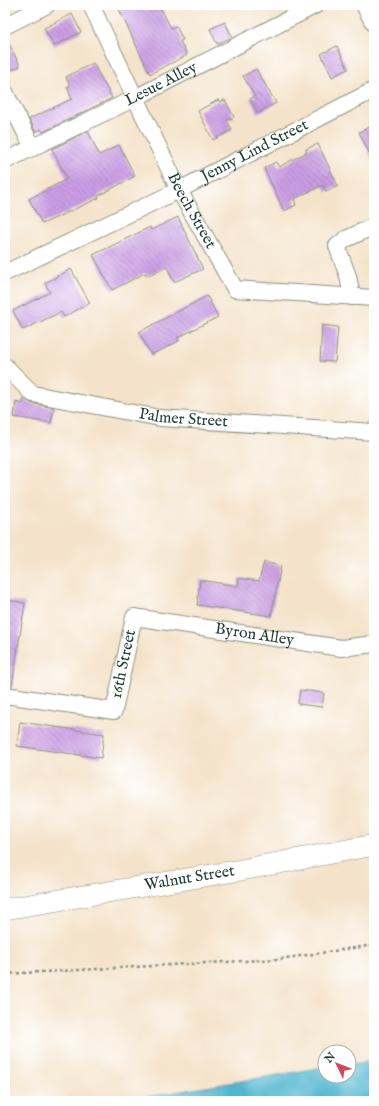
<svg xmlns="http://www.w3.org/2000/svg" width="379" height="1106" viewBox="0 0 379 1106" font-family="'IM FELL English',serif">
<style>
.water{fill:#51b6d0;stroke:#387a82}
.building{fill:url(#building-back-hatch)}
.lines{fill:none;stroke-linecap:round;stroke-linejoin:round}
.minor-casing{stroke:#8a907f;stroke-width:18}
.major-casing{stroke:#8a907f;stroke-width:22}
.path{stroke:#8a907f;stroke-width:2.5;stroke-dasharray:3 3;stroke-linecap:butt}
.minor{stroke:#fff;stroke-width:16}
.major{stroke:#fff;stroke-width:21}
.labels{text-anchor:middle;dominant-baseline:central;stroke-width:3;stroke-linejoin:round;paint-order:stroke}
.street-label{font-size:16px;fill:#1f3d34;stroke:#fff}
</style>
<defs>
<pattern id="building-back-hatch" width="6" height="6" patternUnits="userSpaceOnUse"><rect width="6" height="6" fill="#ca9de4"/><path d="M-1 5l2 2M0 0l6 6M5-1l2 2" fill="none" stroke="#a381ba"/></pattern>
</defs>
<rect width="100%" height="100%" fill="#fff"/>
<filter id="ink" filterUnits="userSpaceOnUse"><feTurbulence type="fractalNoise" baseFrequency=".025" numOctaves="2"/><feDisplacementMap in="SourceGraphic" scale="8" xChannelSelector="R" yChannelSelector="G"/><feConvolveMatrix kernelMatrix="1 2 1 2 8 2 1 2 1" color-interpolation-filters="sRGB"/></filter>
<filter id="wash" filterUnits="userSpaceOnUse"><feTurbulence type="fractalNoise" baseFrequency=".012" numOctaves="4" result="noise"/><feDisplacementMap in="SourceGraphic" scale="16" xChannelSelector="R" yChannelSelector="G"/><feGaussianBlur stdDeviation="0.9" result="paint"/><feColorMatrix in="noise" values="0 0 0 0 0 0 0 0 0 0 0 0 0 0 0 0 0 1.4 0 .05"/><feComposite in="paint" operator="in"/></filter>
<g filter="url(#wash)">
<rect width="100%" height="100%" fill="#f4e3ca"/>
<path class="water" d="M374 1061V1101H122L325 1067V1076H349V1064Z"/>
<g id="blocks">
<path class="building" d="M117 5H159L171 28 176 26 183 40 180 41 187 55 150 74Z
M72 14 81 32 54 46 44 28Z
M225 22 232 37 217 44 210 29Z
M5 35 20 66 5 73Z
M337 46 348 69 332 77 321 54Z
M93 63 112 98 43 132 41 129 36 132 29 119 72 99 67 87 70 86 66 77Z
M256 69 276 103 258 113 250 99 255 96 243 76Z
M218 100 220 102 225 100 234 117 227 120 232 130 213 140 198 111Z
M374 125V163L359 132Z
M88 131 99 155 119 145 135 176 98 196 99 198 42 224 29 199 67 179 52 149Z
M318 144 338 186 326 192 323 185 294 199 296 205 284 211 264 168 276 162 279 167 307 152 306 149Z
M178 217 203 269 174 282 167 267 147 276 145 273 112 290 93 255 150 227 151 230Z
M71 269 90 303 64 317 61 312 23 330 13 311 50 292 45 283Z
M207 296 218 317 177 338 179 341 151 355 139 332Z
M322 325 338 327 335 362 320 361Z
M23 398 31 403 54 408 51 423 14 417 16 402 23 404Z
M264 562 281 566 271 616 197 605 200 580 238 586 239 578 259 581Z
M7 600 25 603 12 686H5V615Z
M300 690 324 693 322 707 298 704Z
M20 722 104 734 101 758 17 746Z"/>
</g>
</g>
<g filter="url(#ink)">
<use href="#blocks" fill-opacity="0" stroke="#8a907f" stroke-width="1"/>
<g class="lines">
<defs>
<g id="minor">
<path id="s1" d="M91 5 179 190 235 289 374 298"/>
<path d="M364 5 374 24"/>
<path d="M5 26 47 5"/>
<path d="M5 92 33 148"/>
<path id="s2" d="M5 161 135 98 316 5"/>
<path id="s3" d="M5 273 179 190 374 90"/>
<path d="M352 297 348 276 337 246 346 239 374 226"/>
<path id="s4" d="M5 366 33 394 160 418 374 432"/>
<path id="s5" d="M5 695 114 711 134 617 341 648 374 644"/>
</g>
<g id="major">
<path id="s6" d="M5 909 241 870 374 845"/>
</g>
</defs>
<use href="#minor" class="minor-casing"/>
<use href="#major" class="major-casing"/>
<path class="path" d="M5 974 280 959 374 945"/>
<use href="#minor" class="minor"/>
<use href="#major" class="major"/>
</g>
</g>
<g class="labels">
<g class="street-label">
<text stroke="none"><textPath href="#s2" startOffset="174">Lesue Alley</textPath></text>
<text stroke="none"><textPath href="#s3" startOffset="278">Jenny Lind Street</textPath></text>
<text stroke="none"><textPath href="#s1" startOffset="229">Beech Street</textPath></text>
<text stroke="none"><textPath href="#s4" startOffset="192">Palmer Street</textPath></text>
<text stroke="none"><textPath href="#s5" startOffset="328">Byron Alley</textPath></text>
<text stroke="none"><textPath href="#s5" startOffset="158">16th Street</textPath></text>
<text stroke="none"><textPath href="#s6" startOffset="187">Walnut Street</textPath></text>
</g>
</g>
<rect width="379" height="1106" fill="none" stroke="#fff" stroke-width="20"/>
<g transform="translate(337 1064) rotate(313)"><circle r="19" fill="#ffffff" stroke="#a5b1ae"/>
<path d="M0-3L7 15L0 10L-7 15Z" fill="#d1495b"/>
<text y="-6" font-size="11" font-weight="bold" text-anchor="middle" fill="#1f3d34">N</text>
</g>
</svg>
